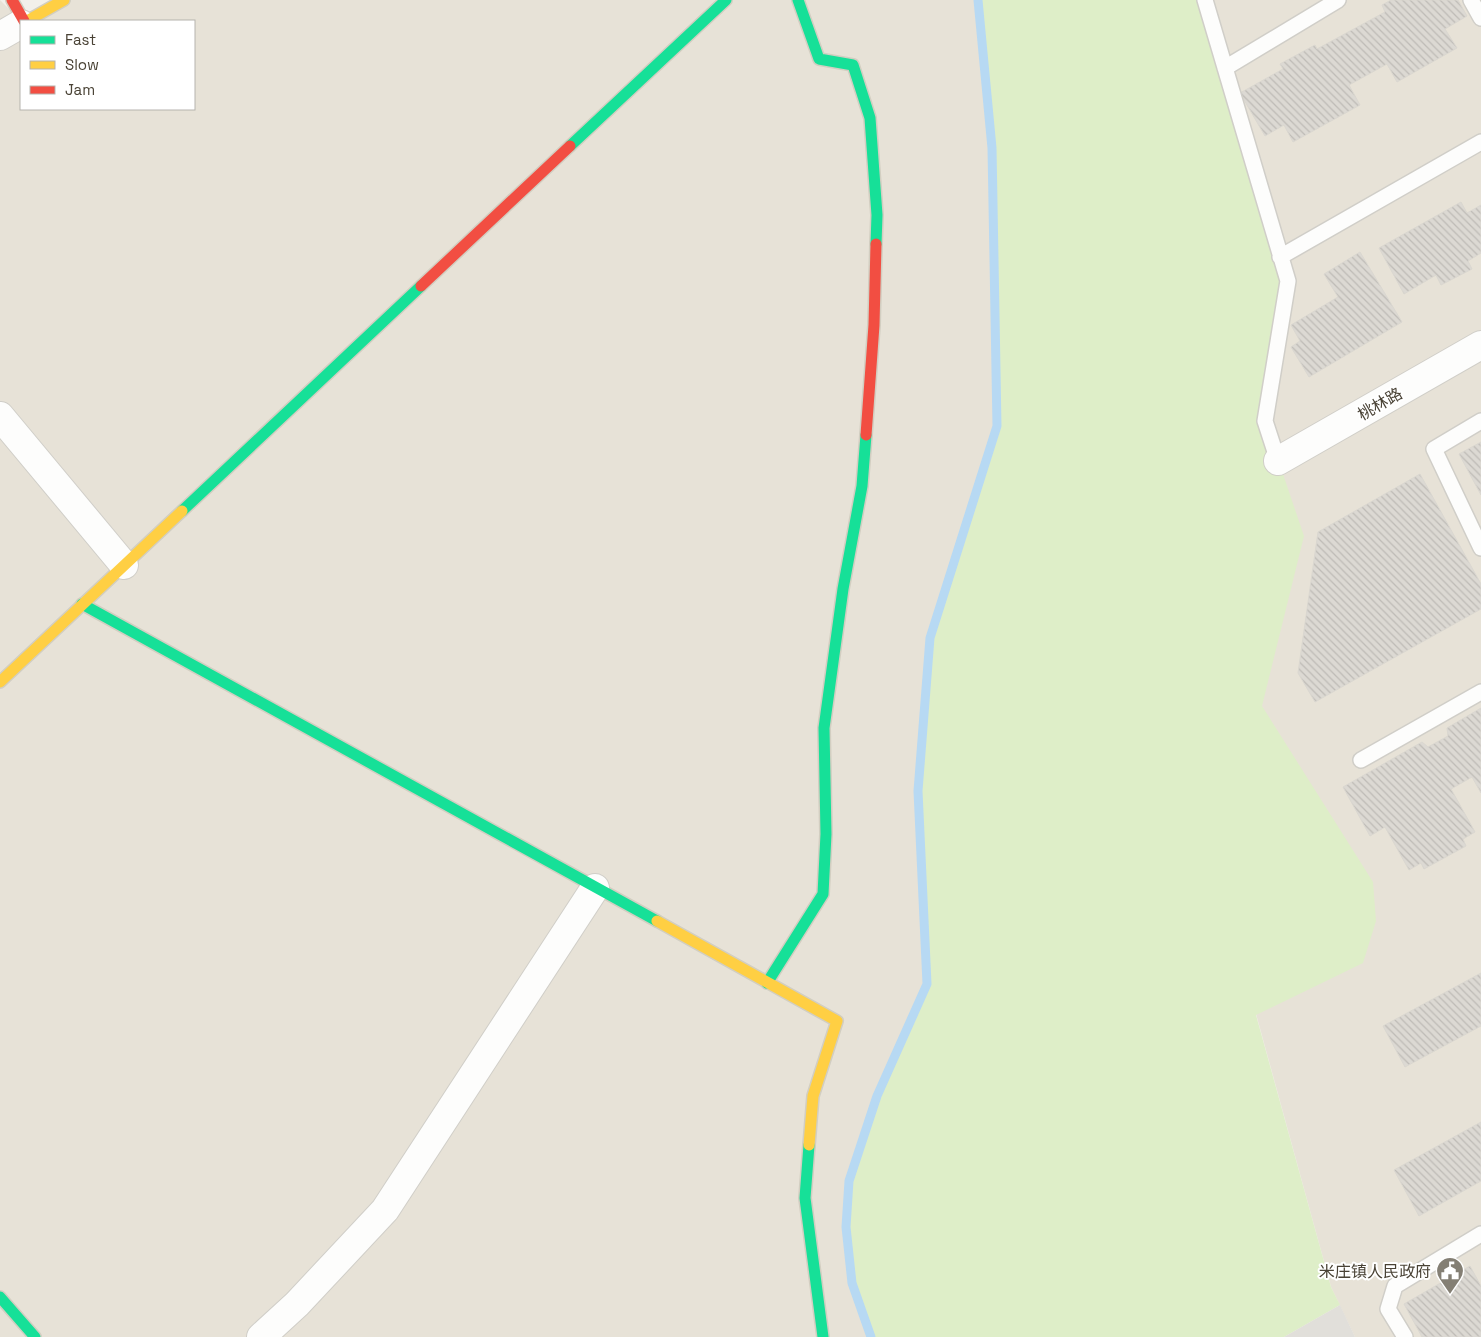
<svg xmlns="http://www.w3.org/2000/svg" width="1481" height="1337" viewBox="0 0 1481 1337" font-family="'Space Grotesk','Noto Sans SC',sans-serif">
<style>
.residential{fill:#e7e2d7}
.grass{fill:#deeec8}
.parking{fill:#e1dfda}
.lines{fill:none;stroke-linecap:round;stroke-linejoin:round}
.stream{stroke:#b7d9f3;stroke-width:9}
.building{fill:url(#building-back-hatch);stroke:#dad7d0}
.lane-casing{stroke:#d0cec8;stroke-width:18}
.street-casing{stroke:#d0cec8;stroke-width:30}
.fast-casing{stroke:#d2cec1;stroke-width:14}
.slow-casing{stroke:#d2cec1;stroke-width:14}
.jam-casing{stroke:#d2cec1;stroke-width:14}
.lane{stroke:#fdfdfc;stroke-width:15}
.street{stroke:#fdfdfc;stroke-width:28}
.fast{stroke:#16e098;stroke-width:11}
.slow{stroke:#ffcf43;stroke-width:11}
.jam{stroke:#f24e42;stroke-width:11}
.labels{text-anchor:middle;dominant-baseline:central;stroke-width:4;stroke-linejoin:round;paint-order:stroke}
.street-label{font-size:16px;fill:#494235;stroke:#fff}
.poi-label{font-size:16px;fill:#494235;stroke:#fff;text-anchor:end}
</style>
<defs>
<pattern id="building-back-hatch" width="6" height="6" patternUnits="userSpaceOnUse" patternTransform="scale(1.25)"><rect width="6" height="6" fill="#dcd9d3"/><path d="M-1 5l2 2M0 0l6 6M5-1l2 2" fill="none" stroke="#bebbb6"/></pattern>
</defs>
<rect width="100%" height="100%" fill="#f2f0ea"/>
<path class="residential" d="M0 0 21 21V109H194V21H27L64 0H1481V1337H1355L1331 1287 979 5 992 148 997 426 930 638 918 791 927 984 877 1096 849 1181 852 1283 871 1337H0Z"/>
<path class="grass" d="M978 0H1205L1288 281 1265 421 1304 536 1262 706 1373 882 1376 921 1363 963 1256 1015 1331 1287 1340 1305 1284 1337H871L852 1283 846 1227 849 1181 877 1096 927 984 918 791 930 638 997 426 992 148Z"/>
<path class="parking" d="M1340 1305 1355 1337H1284Z"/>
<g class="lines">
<path class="stream" d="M871 1337 852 1283 846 1227 849 1181 877 1096 927 984 918 791 930 638 997 426 992 148 978 0"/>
</g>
<path class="building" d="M1391 0H1458L1467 16 1445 29 1457 48 1397 82 1387 64 1349 85 1360 105 1293 142 1284 125 1265 136 1240 93 1283 69 1280 64 1315 45 1317 49 1385 12 1382 5Z
M1461 202 1467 213 1481 205V253L1468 261 1472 269 1441 285 1436 275 1404 294 1379 248Z
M1360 252 1402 322 1309 377 1291 347 1300 341 1291 325 1338 297 1324 274Z
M1481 442V495L1459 454Z
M1420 474 1481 584V609L1315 702 1298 673 1318 532Z
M1481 708V793L1472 777 1451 789 1475 832 1463 839 1466 846 1424 869 1421 863 1409 870 1385 827 1370 836 1343 787 1422 742 1428 747 1448 736 1447 728Z
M1481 973V1026L1405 1067 1383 1026Z
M1481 1122V1181L1419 1216 1394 1170Z
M1470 1266 1481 1286V1337H1422L1404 1304Z"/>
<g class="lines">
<defs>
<path id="lane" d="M1205 0 1288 281 1265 421 1278 461
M1471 0 1481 18
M1225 68 1338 0
M1280 257 1481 142
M1481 421 1434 449 1481 548
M1361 760 1481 692
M1405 1337 1388 1309 1395 1286 1481 1234"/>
<path id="street" d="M0 36 21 24
M0 416 124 565
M1278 461 1481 345
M261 1337 297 1304 385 1210 595 888"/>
<path id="fast" d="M798 0 819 59 853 65 870 118 877 215 876 244
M570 146 726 0
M182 511 421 286
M82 604 657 921
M767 983 823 894 826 834 824 728 843 589 862 486 866 435
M809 1145 805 1198 823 1337
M0 1297 35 1337"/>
<path id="slow" d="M27 21 64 0
M0 682 182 511
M657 921 837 1021 813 1096 809 1145"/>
<path id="jam" d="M12 0 24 21
M421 286 570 146
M866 435 874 325 876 244"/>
</defs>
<use href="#lane" class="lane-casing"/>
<use href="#street" class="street-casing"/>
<use href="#fast" class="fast-casing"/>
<use href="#slow" class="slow-casing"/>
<use href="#jam" class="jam-casing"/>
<use href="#lane" class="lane"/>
<use href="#street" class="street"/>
<use href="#fast" class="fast"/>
<use href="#slow" class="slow"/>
<use href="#jam" class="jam"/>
</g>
<defs>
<symbol id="civic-pin" viewBox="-11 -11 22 30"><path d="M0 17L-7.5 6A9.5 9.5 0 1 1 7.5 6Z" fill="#847f74" stroke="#fff"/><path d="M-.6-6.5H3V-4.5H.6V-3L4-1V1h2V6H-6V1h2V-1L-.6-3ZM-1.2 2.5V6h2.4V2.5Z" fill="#fff"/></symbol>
</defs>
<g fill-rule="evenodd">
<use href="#civic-pin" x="1434" y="1255" width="32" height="43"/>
</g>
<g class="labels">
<g class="street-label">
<text transform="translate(1380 404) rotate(-30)">桃林路</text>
</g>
<g class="poi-label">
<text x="1431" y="1271">米庄镇人民政府</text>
</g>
</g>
<rect x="20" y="20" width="175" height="90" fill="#ffffff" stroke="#b6b3ae"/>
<rect x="30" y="36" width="25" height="8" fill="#16e098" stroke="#b6b3ae"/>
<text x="65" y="45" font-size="15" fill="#494235">Fast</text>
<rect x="30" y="61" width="25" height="8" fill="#ffcf43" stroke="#b6b3ae"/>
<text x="65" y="70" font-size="15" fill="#494235">Slow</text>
<rect x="30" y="86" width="25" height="8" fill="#f24e42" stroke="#b6b3ae"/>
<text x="65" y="95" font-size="15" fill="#494235">Jam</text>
</svg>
